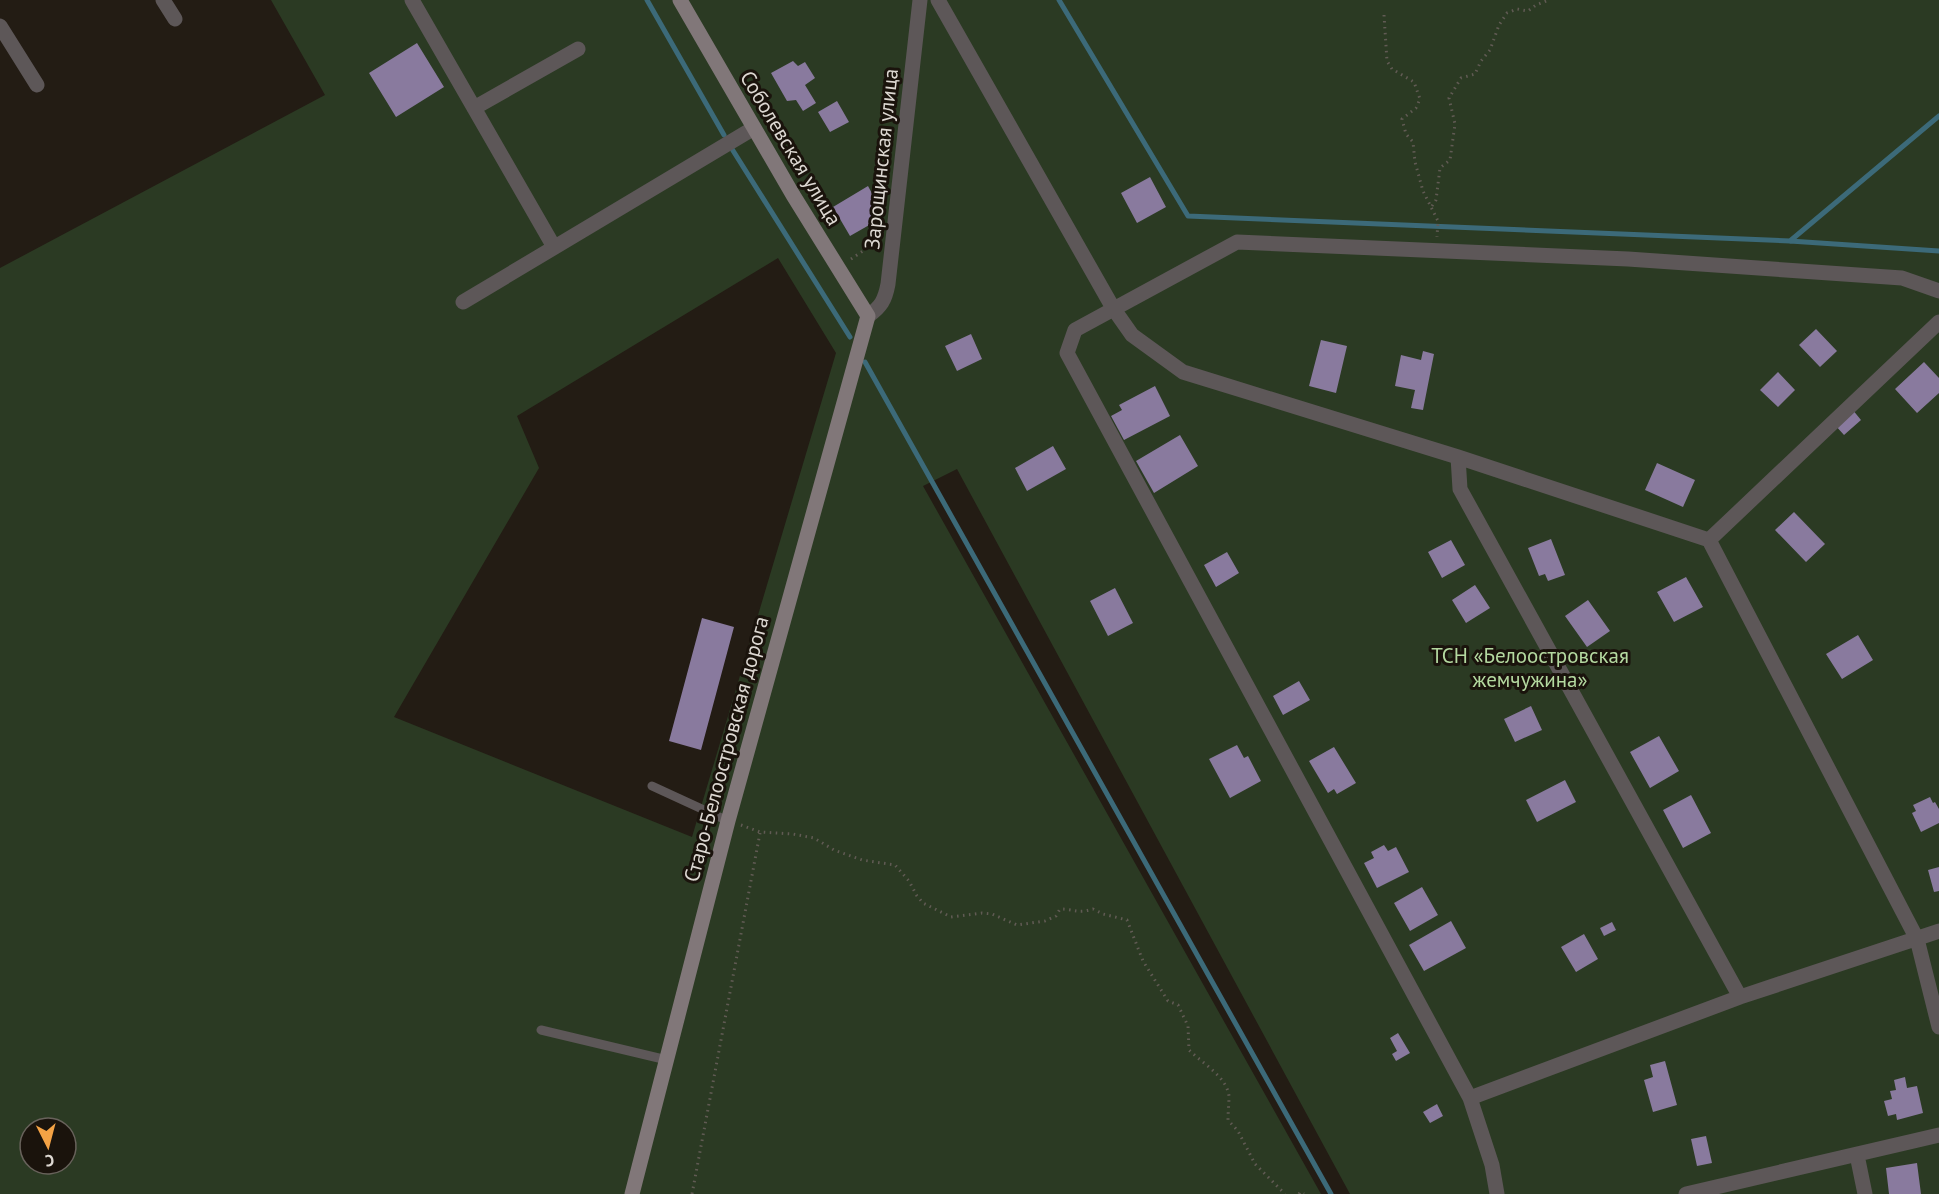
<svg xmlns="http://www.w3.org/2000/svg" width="1939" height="1194" viewBox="0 0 1939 1194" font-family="'PT Sans',sans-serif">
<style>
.green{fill:#2b3a23;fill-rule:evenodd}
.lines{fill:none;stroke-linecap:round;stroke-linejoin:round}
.stream{stroke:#3c6a79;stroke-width:5}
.building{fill:#897a9e}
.path{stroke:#615b54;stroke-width:3;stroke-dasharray:1.5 4.5;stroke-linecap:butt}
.lane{stroke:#5d5758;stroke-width:9}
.street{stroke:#5d5758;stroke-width:15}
.secondary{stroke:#817779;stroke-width:15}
.labels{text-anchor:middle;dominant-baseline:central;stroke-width:6;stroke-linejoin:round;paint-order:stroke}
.street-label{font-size:21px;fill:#ddd8d2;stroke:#1a130c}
.park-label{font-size:21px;fill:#b4d9a0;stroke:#1a130c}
</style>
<rect width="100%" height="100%" fill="#231c14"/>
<path class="green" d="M271 0H1939V1194H1350L957 469 923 486 1321 1194H0V268L325 95ZM778 258 836 353 692 837 394 717 539 468 517 416ZM30 1128H66V1164H30Z"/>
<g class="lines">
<path class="stream" d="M647 0 724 135
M1059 0 1188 216 1790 241 1939 251
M732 149 850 337
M1790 241 1939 116
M865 362 1331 1194"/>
</g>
<path class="building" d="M417 43 444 87 396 117 369 73Z
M793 61 798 66 805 62 815 78 805 85 816 103 803 111 796 100 787 101 771 73Z
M837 101 849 122 830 132 818 112Z
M1150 177 1166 207 1137 223 1121 193Z
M868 186 875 199 871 224 850 236 833 207Z
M1816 329 1837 351 1820 367 1799 345Z
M971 334 982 359 957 371 945 346Z
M1321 340 1347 346 1336 393 1309 386Z
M1423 351 1434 354 1423 410 1411 408 1415 390 1395 386 1401 355 1421 360Z
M1924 362 1939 378V393L1917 413 1895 389Z
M1778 372 1795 390 1778 407 1760 390Z
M1155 386 1170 416 1124 440 1111 416 1122 410 1119 405Z
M1852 409 1861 420 1844 435 1835 425Z
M1180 435 1198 466 1154 493 1136 461Z
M1053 446 1066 469 1027 491 1015 468Z
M1657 463 1695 480 1683 507 1645 490Z
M1794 512 1825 544 1806 562 1775 530Z
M1551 539 1565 575 1548 581 1545 574 1539 576 1528 548Z
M1451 540 1465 565 1442 578 1428 552Z
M1227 552 1239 573 1216 587 1204 565Z
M1686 577 1703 607 1674 622 1657 592Z
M1475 585 1490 608 1466 623 1452 600Z
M1115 588 1133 623 1108 636 1090 601Z
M1588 600 1610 631 1587 647 1565 616Z
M702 618 734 627 701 750 669 741Z
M1858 635 1873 660 1842 679 1826 654Z
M1299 681 1310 700 1283 715 1273 696Z
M1531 706 1542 730 1515 742 1504 719Z
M1659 736 1679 771 1650 788 1630 752Z
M1237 745 1244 758 1248 756 1261 781 1230 798 1209 759Z
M1334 747 1356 783 1337 794 1334 789 1328 793 1309 761Z
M1565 780 1576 802 1537 822 1526 800Z
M1691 795 1711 833 1683 848 1663 810Z
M1930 797 1933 803 1935 802 1939 809V823L1921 832 1912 813 1916 811 1913 805Z
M1384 845 1388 851 1396 847 1409 872 1377 888 1364 863 1374 858 1371 852Z
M1939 867V891L1934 892 1928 870Z
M1422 887 1438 915 1410 931 1394 903Z
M1451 921 1466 948 1424 971 1409 945Z
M1612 922 1616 930 1604 936 1600 928Z
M1584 934 1598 959 1576 972 1561 947Z
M1398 1033 1410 1053 1396 1061 1392 1054 1397 1051 1390 1038Z
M1665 1061 1677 1105 1653 1112 1644 1080 1653 1077 1650 1065Z
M1905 1077 1907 1088 1917 1086 1923 1113 1897 1120 1896 1114 1888 1116 1884 1101 1892 1099 1890 1091 1896 1090 1894 1080Z
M1437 1104 1443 1116 1430 1123 1423 1112Z
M1706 1136 1712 1163 1697 1166 1691 1139Z
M1917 1163 1921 1194H1889L1886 1168Z"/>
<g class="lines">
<path class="path" d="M1384 15 1387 61 1392 69 1414 82 1420 99 1416 108 1402 119 1406 134 1413 142 1415 162 1423 191 1438 221 1437 237
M1432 206 1436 200 1440 168 1450 160 1455 124 1449 98 1461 78 1475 74 1481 61 1490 50 1499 25 1507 13 1517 9 1528 11 1536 5 1549 0
M851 259 878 241
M741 825 760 832 793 834 814 838 834 850 862 860 895 865 909 881 917 896 923 903 951 917 982 913 992 914 1017 925 1045 921 1056 916 1060 909C1075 909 1077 914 1093 909L1103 914 1127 920 1143 961 1168 1001 1178 1005 1188 1026 1189 1050C1202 1063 1227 1077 1229 1096 1229 1104 1228 1112 1228 1120L1238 1131 1255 1164 1285 1194
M692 1194 760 833
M1299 1194 1300 1192 1304 1194"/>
<path class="lane" d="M652 786 728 821
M541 1030 667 1060"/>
<path class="street" d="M163 0 175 19
M412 0 554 247
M938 0 1113 308 1132 335 1183 372 1458 457 1709 540 1917 939 1939 1027
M0 26 37 85
M474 108 578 49
M463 302 754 128
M868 316C881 307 885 300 888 284L920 0
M1458 457 1460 489 1740 997
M1709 540 1939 322
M1470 1098 1740 997 1939 931
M1857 1155 1865 1194
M1497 1194 1492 1165 1470 1098 1067 353 1075 330 1237 242 1628 259 1902 278 1939 291
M1686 1194 1939 1135"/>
<path class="secondary" d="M632 1194 728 821 868 316 793 195 680 0"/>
</g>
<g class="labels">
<g class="street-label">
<text transform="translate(791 148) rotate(59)">Соболевская улица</text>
<text transform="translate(881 159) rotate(-84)">Зарощинская улица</text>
<text transform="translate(726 749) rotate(-75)">Старо-Белоостровская дорога</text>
</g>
<g class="park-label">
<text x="1530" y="655">ТСН «Белоостровская<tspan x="1530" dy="24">жемчужина»</tspan></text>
</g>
</g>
<g transform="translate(48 1146) rotate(174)"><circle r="28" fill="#1a130c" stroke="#68625b" stroke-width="1.5"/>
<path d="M0-4.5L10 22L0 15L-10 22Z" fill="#f5a345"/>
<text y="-9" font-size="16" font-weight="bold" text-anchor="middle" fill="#ddd8d2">С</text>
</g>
</svg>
